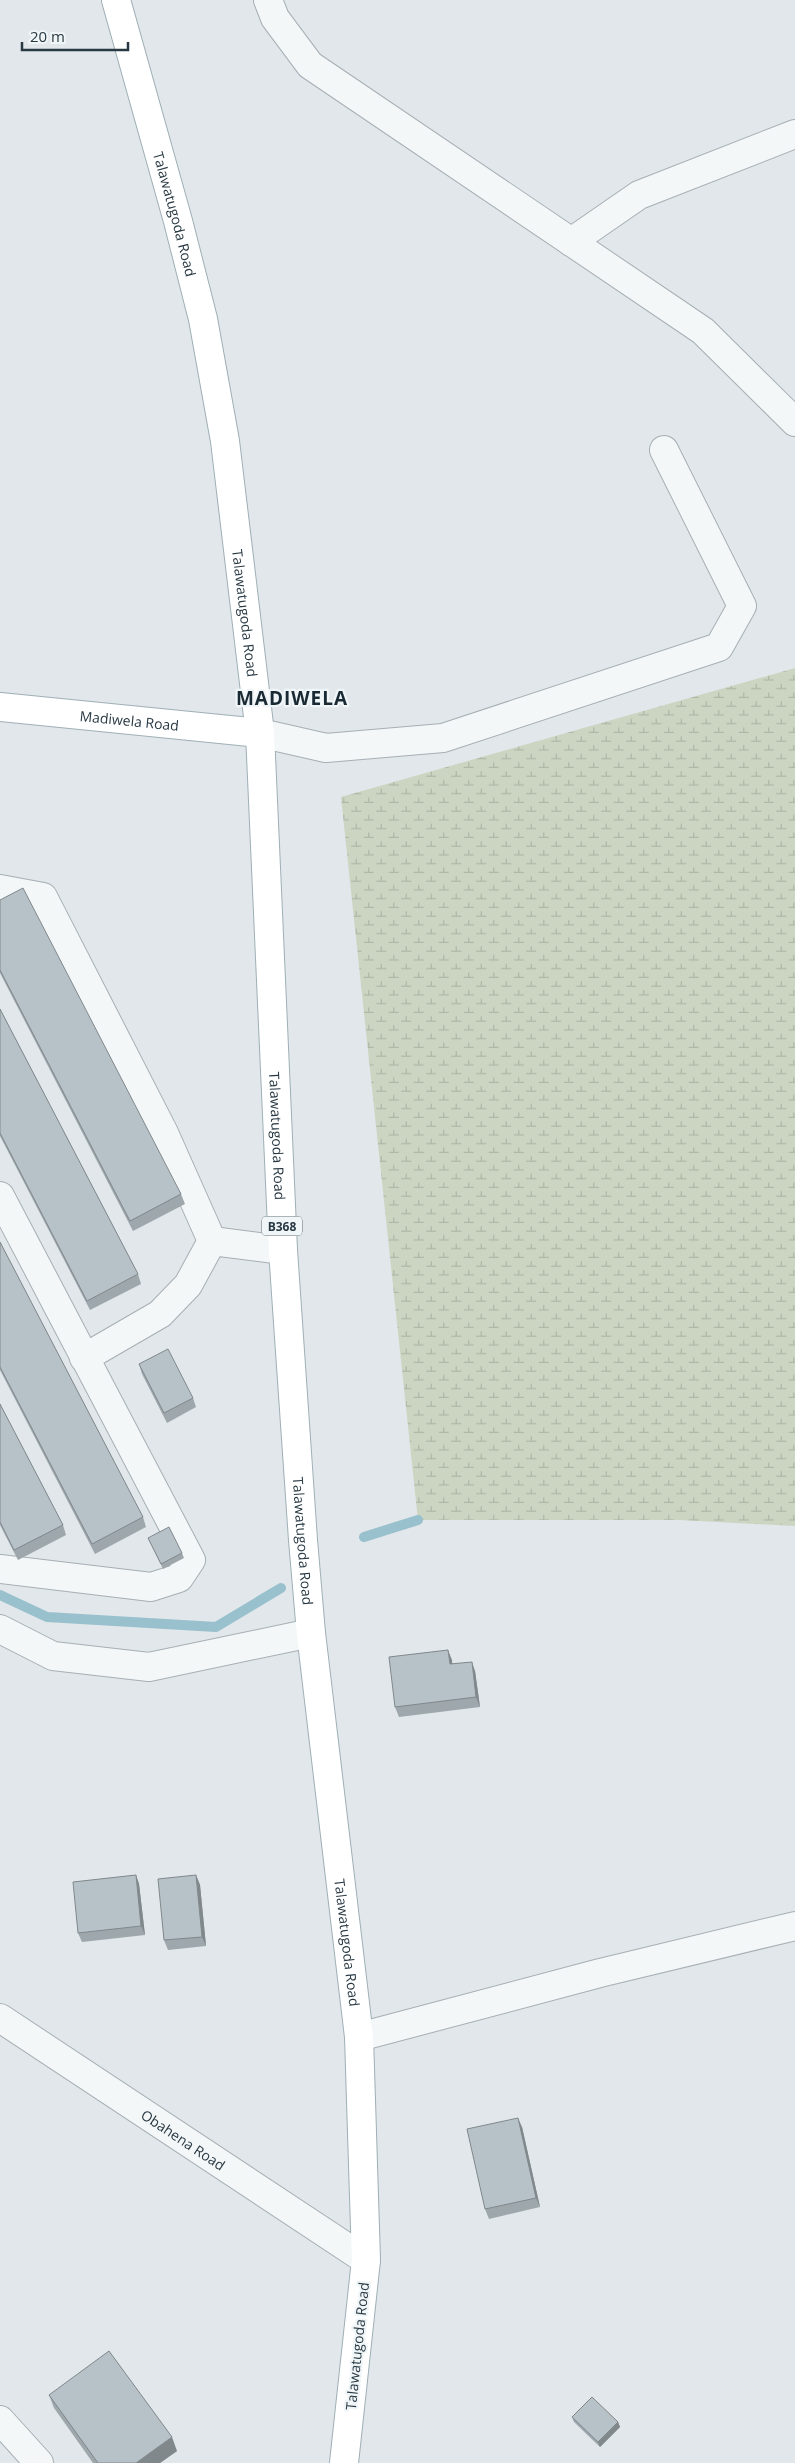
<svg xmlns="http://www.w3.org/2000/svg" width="795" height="2463" viewBox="0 0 795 2463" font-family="'Open Sans',sans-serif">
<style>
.wetland{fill:url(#wetland-marsh)}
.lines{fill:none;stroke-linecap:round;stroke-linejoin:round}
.stream{stroke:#99c0cd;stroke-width:10}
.minor-casing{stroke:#a6afb5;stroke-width:30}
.major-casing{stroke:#9fafb7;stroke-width:30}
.minor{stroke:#f4f7f8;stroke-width:28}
.major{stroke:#fff;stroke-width:28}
.wall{fill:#9da7ac}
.shaded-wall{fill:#80888c}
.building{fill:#b7c2c8;stroke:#80888c}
.labels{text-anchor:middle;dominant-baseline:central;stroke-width:4.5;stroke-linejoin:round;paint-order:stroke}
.shield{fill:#f0f5f8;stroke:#647179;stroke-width:1}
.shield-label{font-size:12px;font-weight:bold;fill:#283943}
.street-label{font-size:14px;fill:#283943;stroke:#f0f5f8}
.district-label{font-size:19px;font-weight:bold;letter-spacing:1px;fill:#1a2a34;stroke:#f0f5f8}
</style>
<defs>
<pattern id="wetland-marsh" width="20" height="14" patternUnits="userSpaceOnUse" patternTransform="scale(1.25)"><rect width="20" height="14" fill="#ccd5c1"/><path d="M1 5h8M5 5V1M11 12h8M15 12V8" fill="none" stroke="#afb8a7"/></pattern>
</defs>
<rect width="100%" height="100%" fill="#e1e7ea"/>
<path class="wetland" d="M795 668V1526L679 1520H418L341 797Z"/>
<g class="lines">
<path class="stream" d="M364 1537 418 1520
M0 1595 47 1617 216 1627 281 1588"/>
<defs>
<g id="minor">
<path d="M268 0 275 18 310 65 703 331 795 422"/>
<path d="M571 242 639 195 795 134"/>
<path d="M260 733 326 748 443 738 719 647 742 606 664 450"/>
<path d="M0 889 43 897 164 1133 212 1241"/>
<path d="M0 1196 191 1560 179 1578 151 1587 0 1569"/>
<path d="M84 1358 160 1314 188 1285 212 1241 283 1250"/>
<path d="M0 1629 53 1656 149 1667 311 1633"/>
<path id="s1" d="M0 2018 366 2260"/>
<path d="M359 2037 600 1973 795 1926"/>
<path d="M0 2420 39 2463"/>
</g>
<g id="major">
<path id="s2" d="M116 0 178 221 203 319 225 441 260 733 283 1250 303 1540 311 1633 359 2037 366 2260 344 2463"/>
<path id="s3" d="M0 707 260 733"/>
</g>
</defs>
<use href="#minor" class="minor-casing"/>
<use href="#major" class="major-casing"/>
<use href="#minor" class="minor"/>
<use href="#major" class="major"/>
</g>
<path class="wall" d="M0 900 181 1194 185 1204 133 1231 0 973Z
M0 1009 138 1274 141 1284 90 1310 0 1136Z
M0 1242 143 1517 146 1527 95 1554 0 1370Z
M139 1364 193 1398 196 1407 167 1423 142 1374Z
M0 1404 63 1525 66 1535 18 1560 0 1525Z
M148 1538 182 1553 184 1558 163 1569Z
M452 1660V1664L475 1671 480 1707 399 1717 395 1707Z
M136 1875 139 1884 145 1935 82 1942 78 1933Z
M196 1875 200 1885 206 1946 168 1950 164 1940Z
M522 2127 540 2207 489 2219 485 2209Z
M49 2395 177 2451 160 2463H93L54 2408Z
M572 2417 618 2422 620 2427 600 2447 574 2422Z"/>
<path class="shaded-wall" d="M448 1650 452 1660 453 1674 450 1664Z
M472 1662 475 1671 480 1707 476 1697Z
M136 1875 139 1884 145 1935 141 1926Z
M196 1875 200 1885 206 1946 202 1937Z
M518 2118 522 2127 540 2207 536 2198Z
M618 2422 620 2427 600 2447 598 2442Z
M172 2437 177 2451 160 2463H136Z"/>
<path class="building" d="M23 888 181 1194 130 1221 0 970V900Z
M0 1009 138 1274 87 1301 0 1133Z
M0 1242 143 1517 92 1544 0 1367Z
M168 1349 193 1398 164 1413 139 1364Z
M0 1404 63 1525 14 1550 0 1522Z
M169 1527 182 1553 161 1564 148 1538Z
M448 1650 450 1664 472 1662 476 1697 395 1707 389 1657Z
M136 1875 141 1926 78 1933 73 1882Z
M196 1875 202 1937 164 1940 158 1879Z
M518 2118 536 2198 485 2209 467 2129Z
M109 2351 172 2437 136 2463H98L49 2395Z
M592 2397 618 2422 598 2442 572 2417Z"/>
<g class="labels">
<rect class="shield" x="262" y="1216.5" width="40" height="19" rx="4"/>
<g class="shield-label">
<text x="282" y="1226">B368</text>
</g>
<g class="street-label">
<text stroke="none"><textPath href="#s2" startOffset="222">Talawatugoda Road</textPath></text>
<text stroke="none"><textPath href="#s2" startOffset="628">Talawatugoda Road</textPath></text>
<text stroke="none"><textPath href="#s3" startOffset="130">Madiwela Road</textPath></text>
<text stroke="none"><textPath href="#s2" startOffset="1152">Talawatugoda Road</textPath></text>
<text stroke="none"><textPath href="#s2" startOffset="1558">Talawatugoda Road</textPath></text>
<text stroke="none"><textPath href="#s2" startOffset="1962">Talawatugoda Road</textPath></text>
<text stroke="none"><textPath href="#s1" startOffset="220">Obahena Road</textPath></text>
<text transform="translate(357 2346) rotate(-84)">Talawatugoda Road</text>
</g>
<g class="district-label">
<text x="292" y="698">MADIWELA</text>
</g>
</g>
<path d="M22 42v8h106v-8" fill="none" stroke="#283943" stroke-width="2.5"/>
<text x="30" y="42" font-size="15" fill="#283943" stroke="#f0f5f8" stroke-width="4" paint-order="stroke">20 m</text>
</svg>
